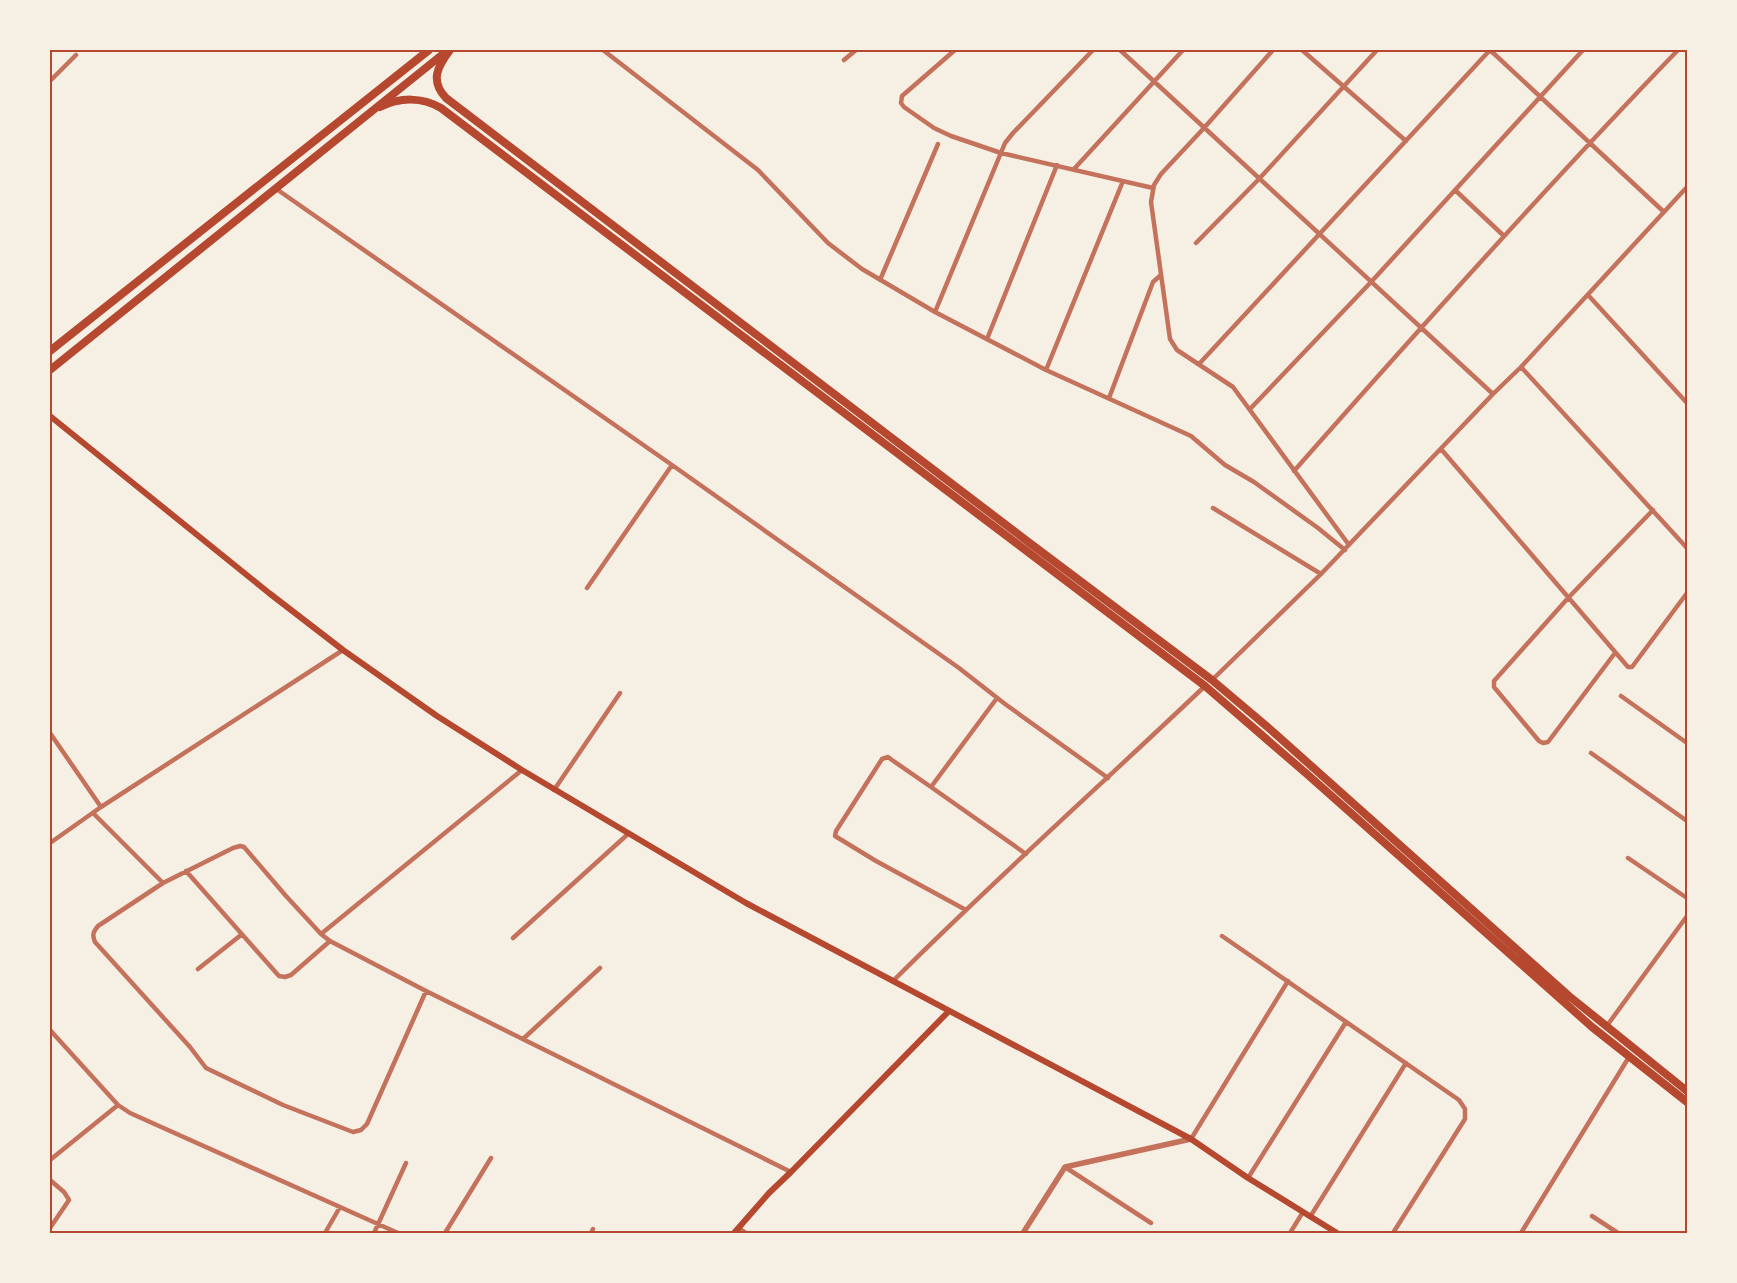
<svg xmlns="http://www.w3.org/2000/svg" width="1737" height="1283" viewBox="0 0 1737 1283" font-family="'Crimson Pro',serif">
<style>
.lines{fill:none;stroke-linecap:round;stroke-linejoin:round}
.minor{stroke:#c5725c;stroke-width:4.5}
.tertiary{stroke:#c5725c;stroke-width:5.5}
.secondary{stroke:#b5482f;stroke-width:6}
.primary{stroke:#b5482f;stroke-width:8}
.trunk{stroke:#b5482f;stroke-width:8}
.neatline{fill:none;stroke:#b5482f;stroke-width:2}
</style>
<rect width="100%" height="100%" fill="#f6efe4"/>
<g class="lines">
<path class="minor" d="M603 50 758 170 828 243 862 269 935 312 1046 370 1191 436 1225 465 1254 482 1318 528 1345 550
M955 50 902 96 901 103 904 107 934 128 951 136 1001 153 1153 188
M1120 50 1493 394
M1273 50 1204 128 1161 174 1154 185 1151 202 1170 339 1177 350 1233 387 1349 545
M1302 50 1406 141
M1490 50 1664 212
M844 60 856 50
M50 81 76 55
M1074 169 1183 50
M275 188 672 465 959 668 1005 704 1108 778
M1455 190 1504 236
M1196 243 1259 179 1377 50
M880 280 938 144
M1588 295 1687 403
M935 312 1005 143 1013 133 1093 50
M987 339 1057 165
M1199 364 1490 50
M1521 367 1687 548
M1046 370 1123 181
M1109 398 1153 282 1161 275
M1250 409 1372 281 1583 50
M1441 449 1628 667H1632L1687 593
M1294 471C1420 328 1546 187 1678 50
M1213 508 1321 574
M587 588 672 465
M1615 653 1548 742 1543 743 1539 741 1494 687V681L1569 597 1653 510
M1212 680 1321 574 1493 394 1521 367 1687 187
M1621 696 1687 743
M997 698 931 787 1026 854
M50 733 101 807
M1591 753 1687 821
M931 787 892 760 888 757 882 759 836 831 835 836 876 861 966 910
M554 790 620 693
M93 813 163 883
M50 843 101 807 343 650
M1628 858 1687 898
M186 871 279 976 285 977 291 975 330 941
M321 934 522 770
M1222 936 1459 1100 1465 1109V1119L1393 1233
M513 938 628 834
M198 969 241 935
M893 981C994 880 1101 785 1205 686
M426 991 367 1124 361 1130 353 1132 283 1105 206 1068 190 1047 95 942C92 935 93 932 98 926L163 883 233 848 240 846 244 847 286 896 321 934 330 941 426 991 791 1172
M1606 1027 1687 916
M50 1030 118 1105 130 1113 398 1233
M523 1039 600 968
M1191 1139 1288 981
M50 1160 118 1105
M1065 1167 1151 1223
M1248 1178 1346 1022
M50 1180 64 1192 69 1200 50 1228
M1592 1216 1618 1233
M1310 1217 1406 1063
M738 1228 746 1233
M325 1233 340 1207
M374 1233 406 1163
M445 1233 491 1158
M591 1233 593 1229
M1290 1233 1303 1212
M1521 1233 1629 1057"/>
<path class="tertiary" d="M1023 1233 1065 1167 1191 1139"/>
<path class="secondary" d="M50 416 269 593 343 650 437 716 522 770 746 903 1191 1139 1248 1178 1337 1233
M734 1233 769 1193 791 1172 949 1011"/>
<path class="primary" d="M450 50C437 67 430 81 446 98L1031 544 1212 680 1271 730 1569 996 1687 1091
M380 107C400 97 422 97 441 108L1205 686 1308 775 1592 1027 1687 1102"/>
<path class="trunk" d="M50 351 429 50
M50 370 448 50"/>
</g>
<rect width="1737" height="1283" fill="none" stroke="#f6efe4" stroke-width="102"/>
<rect x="51" y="51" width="1635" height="1181" class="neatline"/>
</svg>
